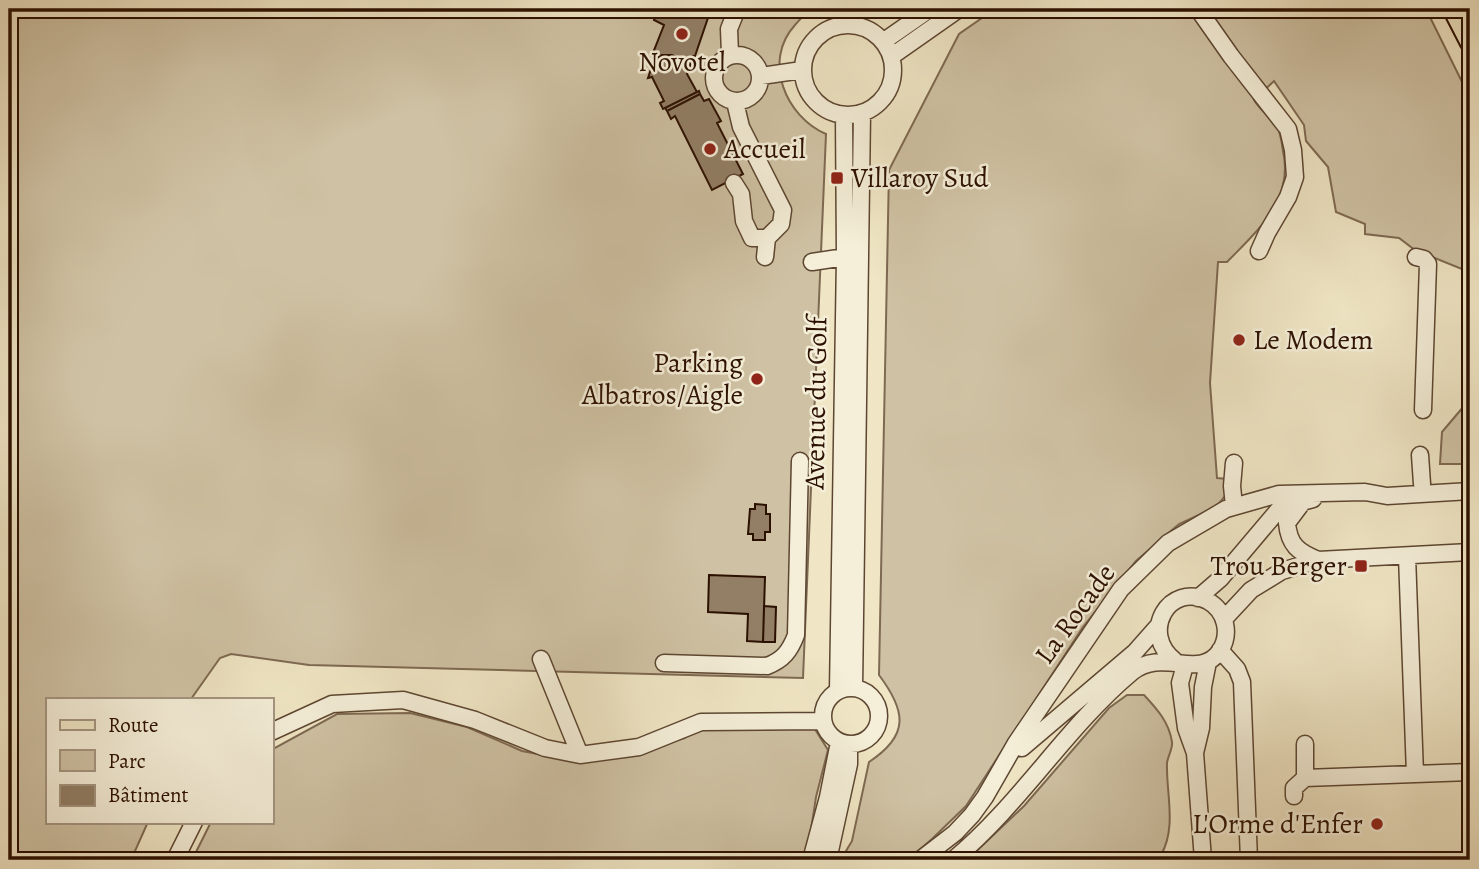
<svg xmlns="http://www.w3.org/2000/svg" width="1479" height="869" viewBox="0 0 1479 869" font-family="Alegreya,serif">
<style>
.green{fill:#cfc2a4;stroke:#7e6952;stroke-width:2}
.building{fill:#927f66;stroke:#2c1000;stroke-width:2}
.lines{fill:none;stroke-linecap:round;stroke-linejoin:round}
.minor-casing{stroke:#5d4631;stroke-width:19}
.major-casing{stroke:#2c1000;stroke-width:23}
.minor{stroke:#f5efd9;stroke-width:16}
.major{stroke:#f0e6c5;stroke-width:19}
.poi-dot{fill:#8f2418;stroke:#f5efd9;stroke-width:2.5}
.labels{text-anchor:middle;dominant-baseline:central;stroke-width:5;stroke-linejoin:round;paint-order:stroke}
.poi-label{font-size:28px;fill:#2c1000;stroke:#f5efd9;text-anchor:start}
.street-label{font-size:28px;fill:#2c1000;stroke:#f5efd9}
</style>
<rect width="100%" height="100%" fill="#f0e6c5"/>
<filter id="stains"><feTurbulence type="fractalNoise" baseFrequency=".00286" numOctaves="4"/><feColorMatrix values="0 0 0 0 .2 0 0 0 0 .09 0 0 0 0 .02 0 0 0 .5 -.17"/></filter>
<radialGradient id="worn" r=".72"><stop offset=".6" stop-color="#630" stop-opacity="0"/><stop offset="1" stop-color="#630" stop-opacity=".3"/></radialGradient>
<path class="green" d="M9 9H816C806 12 802 17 795 25 762 61 786 117 826 134L803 678 309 665 231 654 220 658 191 699H47V822H148L131 860H9Z
M995 9H1426L1470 98V293L1462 269 1415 250 1399 238 1365 234V224L1336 212 1328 167 1306 141 1304 125 1274 81 1254 100C1260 110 1269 116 1276 125 1280 131 1282 143 1283 151 1294 200 1258 230 1227 262H1218L1210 383 1217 478 1228 479 1226 495 1216 507 1179 524 1136 561 1083 627 966 806 932 839 911 857 902 860H845L843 856 852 841 869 762C910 735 906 711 879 675L889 170 959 34Z
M1470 327V464H1440L1442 432 1464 406Z
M1127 695H1144C1157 709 1169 722 1172 742 1173 748 1168 756 1167 763 1166 793 1177 827 1161 855L1164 860H967L1024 806 1109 708Z
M410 713 467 727 522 751 574 761 626 754 685 738 686 735 718 725 813 726 828 750 816 797 807 856 797 860H192L211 822H271V750L337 714Z"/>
<path class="building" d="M658 9H711L695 56H693L689 69 679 59 672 55H662L654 60 656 54 653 53 664 25 654 20Z
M662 55 675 56 683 62 687 69H689L687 74 697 92 663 109 660 103 664 101 652 77 648 78 654 60Z
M699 91 700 94 667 111 665 108Z
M700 94 704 101 709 99 721 121 717 123 743 174 712 190 675 116 671 119 667 111Z
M755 504 766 505V514H770V532H765V540H753V534H748L750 509H755Z
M709 575 765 577 763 642 747 641 748 614 708 612Z
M764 606 776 607 775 642H763Z"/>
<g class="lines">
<defs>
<path id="minor" d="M1198 9 1231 56 1288 129 1293 150 1295 177 1288 197 1267 233 1259 251
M1466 9 1470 17
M803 70a45 45 0 1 1 90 0a45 45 0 1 1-90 0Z
M884 41 930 9
M730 54 729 29 737 9
M714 78a23 23 0 1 1 46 0a23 23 0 1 1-46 0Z
M892 56 959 9
M761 76 802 70
M734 183 741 194 744 221 752 238H767L781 224 783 210 741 127 735 102
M765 257 767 238
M1416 257 1424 259 1428 264 1423 410
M812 262 845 257
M1420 455 1422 484
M1234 463 1232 486 1234 506
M1302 503 1287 523C1289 545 1298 552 1318 560
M1198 598 1220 579 1280 508 1313 499
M1224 619 1251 590 1282 571 1318 560 1470 552
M1220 650 1237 669 1242 682 1249 860
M541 659 580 755
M664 663 767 666C783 660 790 651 796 635L800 461
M1185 665 1180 683 1186 728 1195 753 1203 860
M823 716a28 28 0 1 1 56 0a28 28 0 1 1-56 0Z
M854 688 862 113
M838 691 845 257 844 115
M271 732 332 704 403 700 475 720 545 748 580 755 639 747 701 722 823 721
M1305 744V778L1415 774 1407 556
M1022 748 1135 652 1158 626
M1195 753 1201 728 1203 687 1208 662
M1415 774 1470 772
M1294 796V788L1305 778
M175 860 194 822
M811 860 828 797 839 742
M828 860 849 764V745
M920 860 955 833 972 815 985 797 1016 743 1121 589 1168 543 1226 509 1279 494 1365 492 1387 496 1470 491
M953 860C1020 805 1065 728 1132 672 1163 647 1199 681 1220 651 1231 634 1226 611 1208 601 1169 581 1139 633 1175 661"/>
<path id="major" d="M1453 9 1470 42"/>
</defs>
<use href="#minor" class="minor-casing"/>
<use href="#major" class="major-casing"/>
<use href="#minor" class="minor"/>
<use href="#major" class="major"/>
</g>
<g class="poi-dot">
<circle cx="682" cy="34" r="7"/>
<circle cx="710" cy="149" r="7"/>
<rect x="830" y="171" width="14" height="14" rx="3.5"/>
<circle cx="1239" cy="340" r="7"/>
<circle cx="757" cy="379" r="7"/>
<rect x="1354" y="559" width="14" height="14" rx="3.5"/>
<circle cx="1377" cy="824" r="7"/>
</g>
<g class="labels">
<g class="poi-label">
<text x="682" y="62" text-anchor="middle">Novotel</text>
<text x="724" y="149">Accueil</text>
<text x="851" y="178">Villaroy Sud</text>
<text x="1253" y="340">Le Modem</text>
<text x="743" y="363" text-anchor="end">Parking<tspan x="743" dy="32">Albatros/Aigle</tspan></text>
<text x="1347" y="566" text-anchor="end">Trou Berger</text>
<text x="1363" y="824" text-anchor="end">L'Orme d'Enfer</text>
</g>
<g class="street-label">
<text transform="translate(816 403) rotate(-89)">Avenue du Golf</text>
<text transform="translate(1075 614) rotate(-54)">La Rocade</text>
</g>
</g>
<rect width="1479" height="869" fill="none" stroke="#f0e6c5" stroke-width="35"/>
<rect x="10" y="10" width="1458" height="848" fill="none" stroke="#2c1000" stroke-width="3.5"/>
<rect x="18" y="18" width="1444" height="834" fill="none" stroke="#2c1000" stroke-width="2"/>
<rect x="46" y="698" width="228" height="126" fill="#f5efd9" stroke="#a59682" stroke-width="2"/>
<rect x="60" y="720" width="35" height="10" fill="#f0e6c5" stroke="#a59682" stroke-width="2"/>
<text x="108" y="732" font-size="21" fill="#2c1000">Route</text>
<rect x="60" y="750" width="35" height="21" fill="#cfc2a4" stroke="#a59682" stroke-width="2"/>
<text x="108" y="768" font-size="21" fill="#2c1000">Parc</text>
<rect x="60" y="785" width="35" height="21" fill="#927f66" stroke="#a59682" stroke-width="2"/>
<text x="108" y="802" font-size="21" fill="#2c1000">Bâtiment</text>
<rect width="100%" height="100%" filter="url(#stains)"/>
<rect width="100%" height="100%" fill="url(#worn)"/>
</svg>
